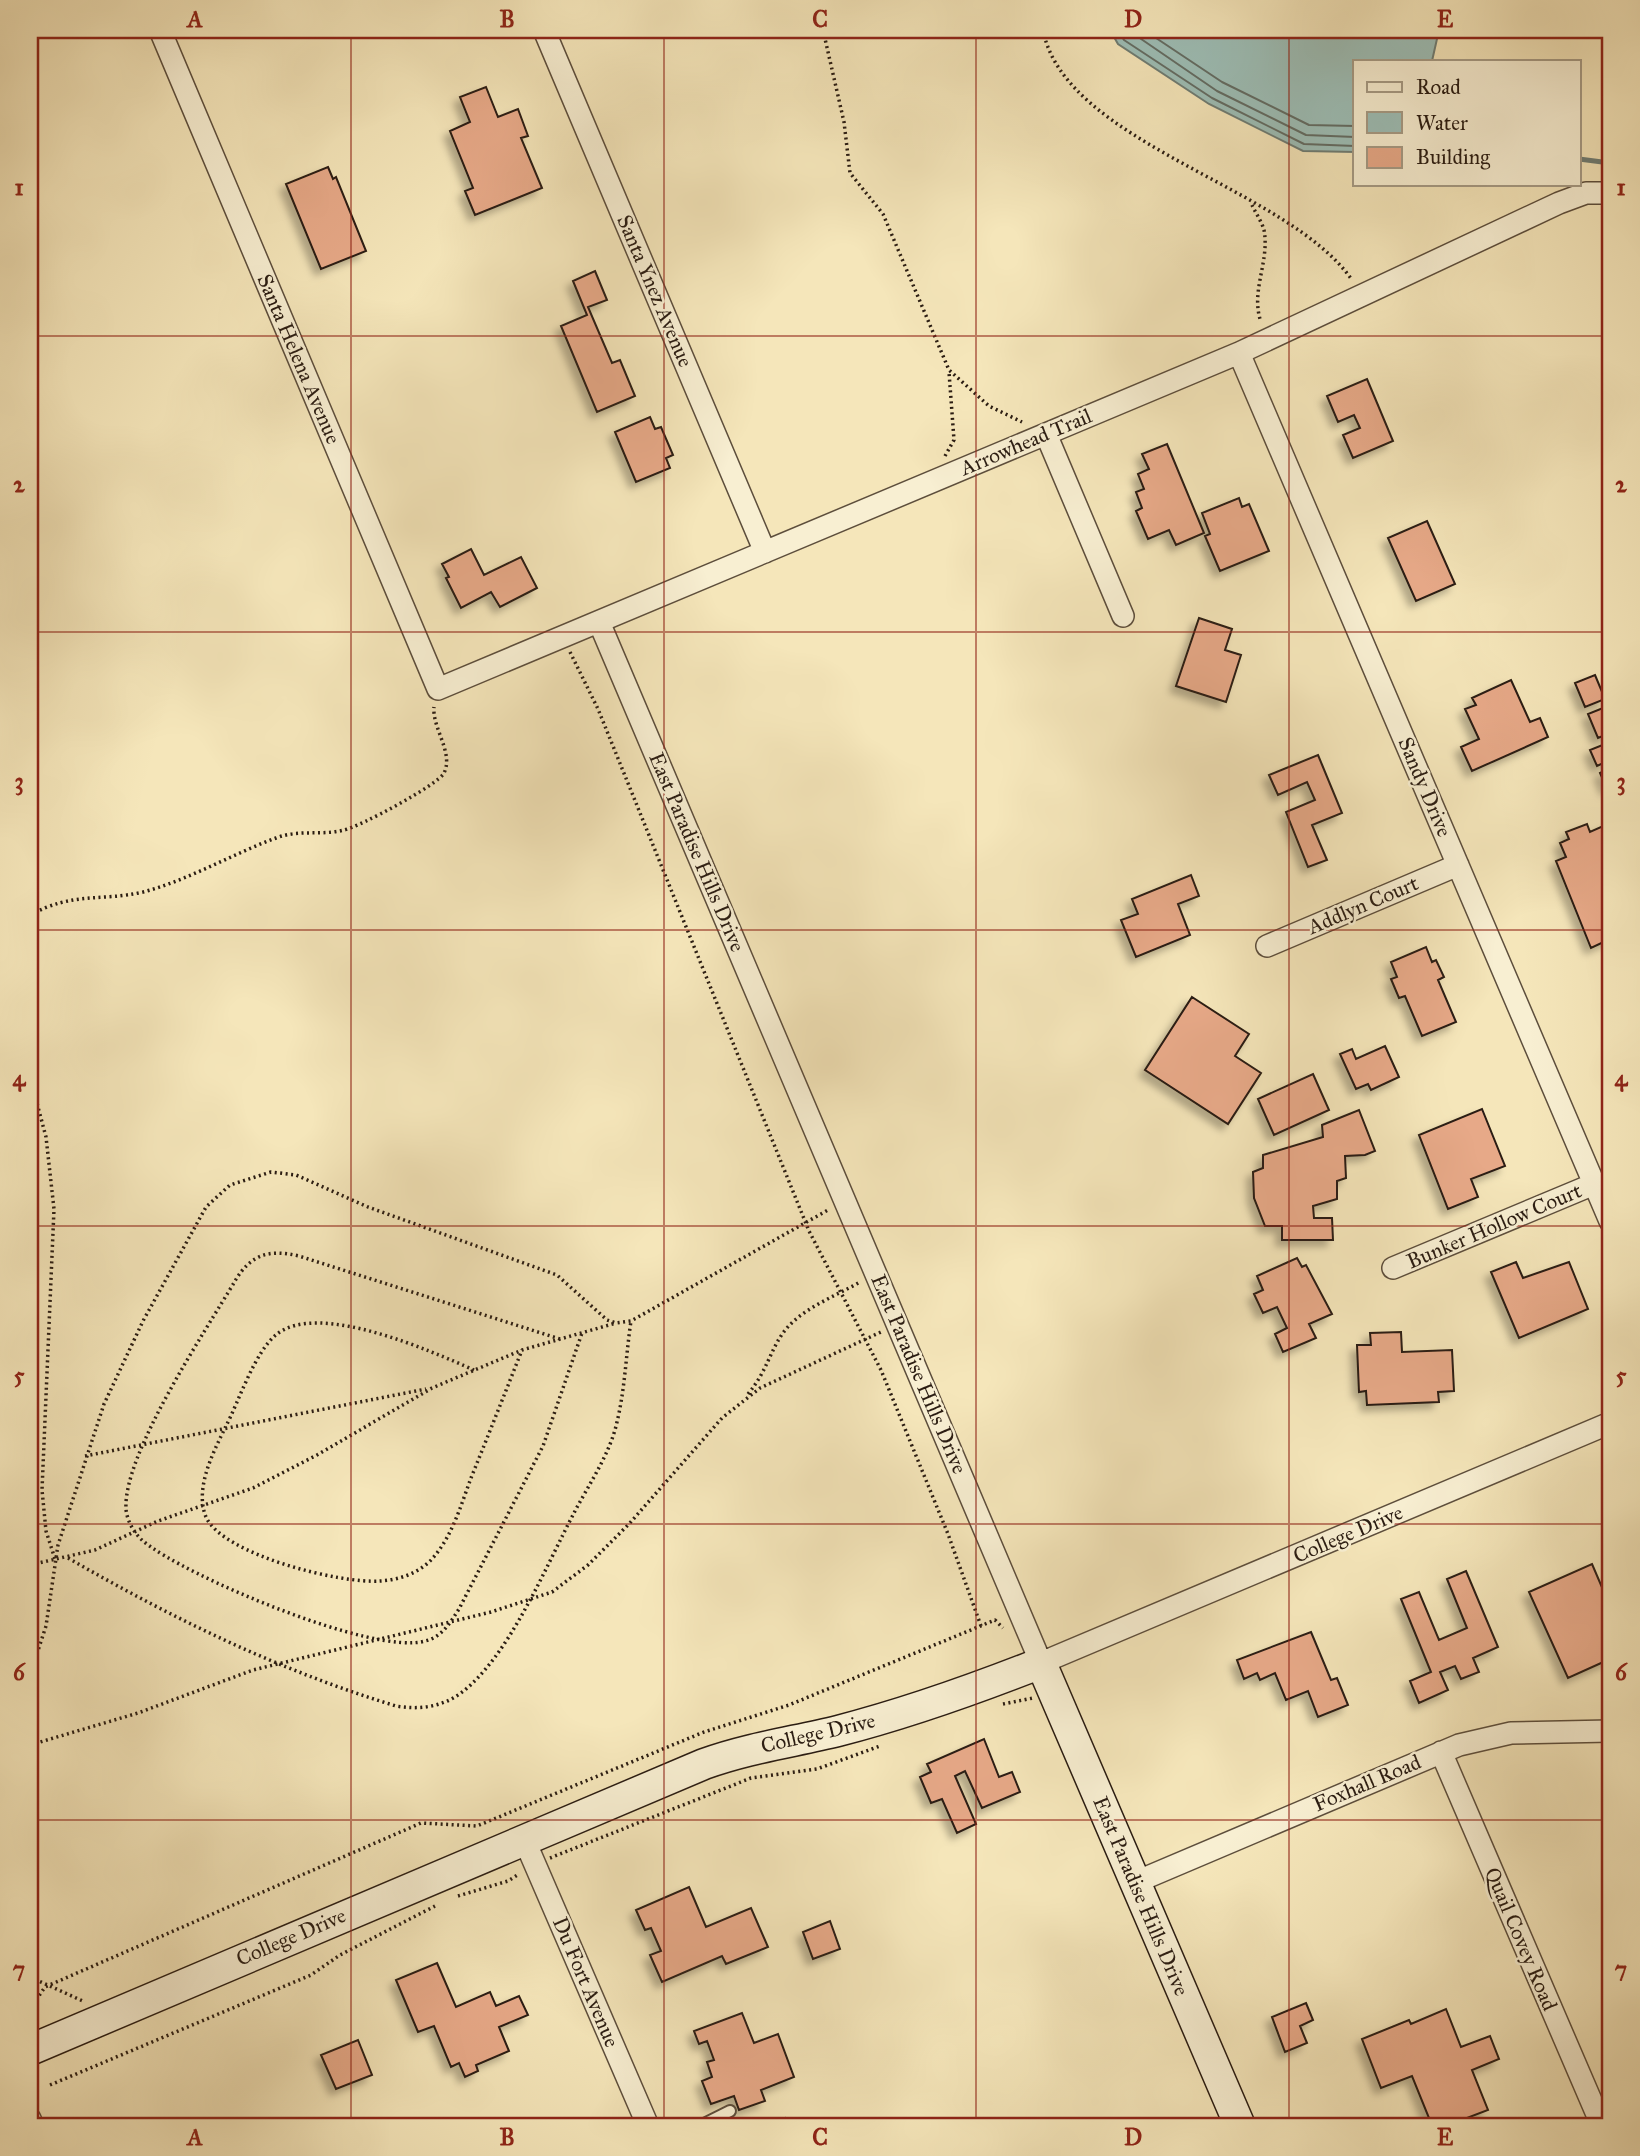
<svg xmlns="http://www.w3.org/2000/svg" width="1640" height="2156" viewBox="0 0 1640 2156" font-family="'IM FELL Great Primer',serif">
<style>
.water{fill:#9dbeb6;stroke:#6f7d74;stroke-width:2}
.lines{fill:none;stroke-linecap:round;stroke-linejoin:round}
.shore{stroke:#646d64;stroke-width:2}
.stream{stroke:#6f7d74;stroke-width:5}
.building{fill:#e7a988;stroke:#2a1c12;stroke-width:2;filter:url(#shadow)}
.service-casing{stroke:#5d4e3c;stroke-width:14}
.minor-casing{stroke:#5d4e3c;stroke-width:24}
.secondary-casing{stroke:#2a1c12;stroke-width:33}
.path{stroke:#2a1c12;stroke-width:3.5;stroke-dasharray:2 3.5;stroke-linecap:butt}
.service{stroke:#f8efd2;stroke-width:10}
.minor{stroke:#f8efd2;stroke-width:21}
.secondary{stroke:#f8efd2;stroke-width:30}
.grid{fill:none;stroke:#8f2418;stroke-width:2;stroke-opacity:0.55}
.labels{text-anchor:middle;dominant-baseline:central;stroke-width:5;stroke-linejoin:round;paint-order:stroke}
.street-label{font-size:21px;fill:#2a1c12;stroke:#f8efd2}
.neatline{fill:none;stroke:#8f2418;stroke-width:2.5}
.grid-label{font-size:23px;text-anchor:middle;font-weight:bold;fill:#8f2418}
</style>
<defs>
<filter id="shadow"><feDropShadow dx="-6" dy="6" stdDeviation="3.5" flood-color="#0004"/></filter>
</defs>
<rect width="100%" height="100%" fill="#f5e6ba"/>
<filter id="stains"><feTurbulence type="fractalNoise" baseFrequency=".00286" numOctaves="4"/><feColorMatrix values="0 0 0 0 .2 0 0 0 0 .09 0 0 0 0 .02 0 0 0 .5 -.17"/></filter>
<radialGradient id="worn" r=".72"><stop offset=".6" stop-color="#630" stop-opacity="0"/><stop offset="1" stop-color="#630" stop-opacity=".3"/></radialGradient>
<path class="water" d="M1110 30H1439L1432 61H1355V152L1303 151 1209 104 1118 44Z"/>
<g class="lines">
<path class="shore" d="M1118 30 1124 40 1212 98 1304 144 1355 146
M1128 30 1217 91 1306 135 1355 137
M1144 30 1222 82 1309 125 1355 126"/>
<path class="stream" d="M1579 159 1610 163"/>
</g>
<path class="building" d="M486 87 498 117 518 109 528 136 521 138 542 188 475 215 465 191 473 188 450 131 470 122 460 97Z
M328 167 333 179 336 177 366 251 321 269 286 184Z
M595 271 607 300 588 307 612 363 620 360 635 396 597 412 561 326 587 315 573 281Z
M1367 379 1393 441 1353 458 1343 435 1360 428 1354 415 1338 422 1327 396Z
M650 417 655 429 661 427 673 455 666 458 670 468 636 482 615 432Z
M1167 444 1204 533 1176 545 1169 530 1148 539 1136 511 1142 508 1136 492 1144 489 1138 474 1149 469 1142 454Z
M1239 498 1242 507 1249 504 1269 551 1220 571 1205 536 1210 534 1202 513Z
M1427 521 1455 584 1416 601 1388 538Z
M471 549 484 575 521 557 537 588 500 607 491 592 461 608 446 578 449 577 442 564Z
M1199 618 1232 629 1225 650 1241 655 1226 702 1176 686Z
M1595 675 1605 699 1585 707 1575 683Z
M1511 680 1530 722 1540 718 1548 737 1472 771 1461 747 1479 739 1465 709 1476 705 1472 698Z
M1608 706 1610 733 1598 738 1588 714Z
M1610 742V760L1597 766 1590 750Z
M1318 755 1342 813 1312 825 1327 860 1308 867 1286 812 1315 800 1307 782 1278 795 1269 775Z
M1610 768V788L1607 789 1600 773Z
M1610 823V939L1591 948 1556 861 1566 857 1560 843 1569 839 1566 832 1587 824 1590 832Z
M1191 875 1199 896 1178 904 1190 935 1136 957 1121 920 1138 914 1132 899Z
M1426 947 1432 962 1436 960 1444 977 1438 980 1456 1022 1422 1036 1405 996 1399 998 1391 979 1397 977 1391 962Z
M1192 997 1249 1034 1235 1056 1261 1073 1228 1124 1145 1070Z
M1385 1046 1399 1077 1371 1090 1368 1084 1356 1089 1340 1054 1352 1049 1356 1059Z
M1313 1074 1329 1110 1274 1135 1258 1099Z
M1482 1109 1505 1166 1471 1179 1478 1197 1448 1209 1419 1135Z
M1359 1110 1375 1151 1365 1155 1345 1156 1346 1178 1337 1181V1199L1313 1206 1314 1218H1332L1333 1240H1282V1226H1265L1254 1198 1253 1172 1263 1168V1155L1323 1137 1322 1125Z
M1297 1258 1302 1267 1306 1265 1332 1314 1309 1324 1316 1338 1283 1352 1275 1334 1287 1328 1277 1307 1263 1313 1254 1294 1263 1290 1257 1276Z
M1516 1262 1523 1278 1569 1262 1588 1309 1519 1338 1491 1272Z
M1401 1332 1402 1352 1452 1350 1454 1391 1438 1392 1439 1402 1367 1405 1366 1391 1359 1392 1357 1345H1371L1370 1333Z
M1592 1564 1610 1606V1659L1568 1678 1529 1592Z
M1466 1571 1498 1647 1473 1658 1479 1672 1461 1679 1455 1666 1440 1672 1448 1690 1419 1703 1410 1681 1431 1672 1401 1599 1419 1592 1439 1640 1467 1628 1447 1579Z
M1311 1632 1331 1680 1337 1678 1348 1705 1318 1717 1308 1691 1286 1700 1275 1673 1260 1680 1257 1673 1244 1679 1237 1660Z
M984 1739 999 1777 1012 1772 1020 1792 982 1808 965 1771 955 1776 976 1824 957 1833 942 1799 931 1803 920 1777 931 1772 927 1764Z
M689 1887 706 1927 751 1908 768 1947 726 1964 722 1956 662 1982 650 1955 661 1951 651 1928 645 1930 636 1910Z
M830 1921 840 1949 813 1959 803 1932Z
M437 1963 456 2007 490 1992 496 2006 519 1996 528 2015 499 2027 509 2051 476 2065 478 2071 465 2077 459 2063 451 2067 434 2026 418 2032 396 1980Z
M1306 2003 1313 2020 1300 2026 1307 2043 1285 2052 1272 2017Z
M1446 2009 1461 2047 1490 2036 1499 2059 1472 2070 1488 2110 1446 2126H1409L1429 2118 1412 2076 1381 2088 1362 2039 1409 2020 1411 2024Z
M742 2013 754 2043 778 2034 794 2077 761 2090 765 2101 739 2110 734 2096 711 2104 702 2081 712 2077 707 2062 714 2060 707 2041 699 2044 694 2031Z
M358 2040 372 2075 336 2089 321 2055Z
M785 2118 789 2126H766Z"/>
<g class="lines">
<defs>
<path id="service" d="M700 2126 730 2111"/>
<path id="minor" d="M160 30 438 689 1239 353 1559 203 1586 193H1610
M544 30 765 552
M1239 353 1610 1221
M1046 434 1123 616
M599 622 1041 1663 1610 1423
M1267 946 1458 865
M1393 1268 1594 1184
M1441 1752 1602 2126
M524 1839 648 2126
M1136 1882 1459 1745 1511 1733 1610 1731
M30 2119 33 2126"/>
<path id="secondary" d="M30 2050 704 1764C748 1748 793 1742 838 1731 908 1713 975 1689 1041 1663L1240 2126"/>
</defs>
<use href="#service" class="service-casing"/>
<use href="#minor" class="minor-casing"/>
<use href="#secondary" class="secondary-casing"/>
<path class="path" d="M823 30 844 122 850 173 883 214 949 370 989 406 1022 422
M1043 30C1065 144 1288 187 1352 280
M1252 205C1255 212 1262 222 1264 230 1270 262 1250 291 1261 322
M945 456 954 440 949 372
M570 652 598 709 809 1231 881 1370 948 1534 981 1626
M30 915C75 891 100 902 143 892 189 880 232 854 276 838 299 829 321 836 344 830 359 827 438 785 444 773 454 753 432 728 434 707
M30 1077 46 1137 54 1209 42 1490 46 1531 55 1559
M560 1339 299 1256C269 1249 251 1254 235 1281 205 1332 123 1454 126 1509 127 1521 134 1533 143 1541 185 1576 374 1656 425 1641 442 1637 450 1623 459 1609L543 1446 582 1333
M474 1370C431 1351 319 1301 277 1334 255 1351 239 1401 226 1426 214 1451 194 1488 206 1517 223 1555 341 1584 380 1581 399 1580 419 1573 432 1559 452 1537 461 1505 471 1478 488 1436 505 1393 522 1350
M748 1394C767 1371 769 1353 783 1333 800 1309 836 1296 860 1282
M85 1456 426 1389
M68 1558C174 1619 278 1670 396 1706 419 1710 442 1707 461 1693 509 1657 546 1566 574 1513 589 1484 610 1454 617 1422 625 1389 626 1354 631 1321
M30 1565 95 1550 158 1521 253 1488 317 1455 432 1388 522 1350 616 1323
M30 1675 46 1626 58 1545 104 1404 143 1321 206 1207 230 1185 271 1172 296 1175 368 1207 557 1275 607 1320 616 1323 631 1321 828 1210
M1003 1704 1033 1698
M30 1745 138 1713 253 1670 491 1612 552 1592 588 1565 629 1524 722 1418 760 1388 881 1332
M550 1858 751 1778 817 1769 880 1746
M458 1896 508 1881 519 1874
M30 1977 85 2002
M30 2009 45 1987 421 1823 477 1826 704 1732 789 1705 995 1620 1003 1628
M50 2085 311 1975 340 1955 435 1906"/>
<use href="#service" class="service"/>
<use href="#minor" class="minor"/>
<use href="#secondary" class="secondary"/>
</g>
<path class="grid" d="M351 30V2126M664 30V2126M976 30V2126M1289 30V2126M30 336H1610M30 632H1610M30 930H1610M30 1226H1610M30 1524H1610M30 1820H1610"/>
<g class="labels">
<g class="street-label">
<text transform="translate(655 291) rotate(67)">Santa Ynez Avenue</text>
<text transform="translate(299 359) rotate(67)">Santa Helena Avenue</text>
<text transform="translate(1026 442) rotate(-23)">Arrowhead Trail</text>
<text transform="translate(1425 787) rotate(67)">Sandy Drive</text>
<text transform="translate(697 852) rotate(67)">East Paradise Hills Drive</text>
<text transform="translate(1363 905) rotate(-23)">Addlyn Court</text>
<text transform="translate(1494 1226) rotate(-23)">Bunker Hollow Court</text>
<text transform="translate(919 1374) rotate(67)">East Paradise Hills Drive</text>
<text transform="translate(1348 1534) rotate(-23)">College Drive</text>
<text transform="translate(818 1733) rotate(-13)">College Drive</text>
<text transform="translate(1367 1783) rotate(-23)">Foxhall Road</text>
<text transform="translate(1141 1896) rotate(67)">East Paradise Hills Drive</text>
<text transform="translate(291 1937) rotate(-23)">College Drive</text>
<text transform="translate(1521 1939) rotate(67)">Quail Covey Road</text>
<text transform="translate(586 1982) rotate(67)">Du Fort Avenue</text>
</g>
</g>
<rect width="1640" height="2156" fill="none" stroke="#f5e6ba" stroke-width="77"/>
<rect x="1353" y="60" width="228" height="126" fill="#f8efd2" stroke="#a69b85" stroke-width="2"/>
<rect x="1367" y="82" width="35" height="10" fill="#f8efd2" stroke="#a69b85" stroke-width="2"/>
<text x="1416" y="94" font-size="21" fill="#2a1c12">Road</text>
<rect x="1367" y="112" width="35" height="21" fill="#9dbeb6" stroke="#a69b85" stroke-width="2"/>
<text x="1416" y="130" font-size="21" fill="#2a1c12">Water</text>
<rect x="1367" y="147" width="35" height="21" fill="#e7a988" stroke="#a69b85" stroke-width="2"/>
<text x="1416" y="164" font-size="21" fill="#2a1c12">Building</text>
<rect x="38" y="38" width="1564" height="2080" class="neatline"/>
<g class="grid-label">
<text x="195" y="27">A</text>
<text x="507" y="27">B</text>
<text x="820" y="27">C</text>
<text x="1133" y="27">D</text>
<text x="1445" y="27">E</text>
<text x="19" y="195">1</text>
<text x="1621" y="195">1</text>
<text x="19" y="492">2</text>
<text x="1621" y="492">2</text>
<text x="19" y="789">3</text>
<text x="1621" y="789">3</text>
<text x="19" y="1086">4</text>
<text x="1621" y="1086">4</text>
<text x="19" y="1383">5</text>
<text x="1621" y="1383">5</text>
<text x="19" y="1680">6</text>
<text x="1621" y="1680">6</text>
<text x="19" y="1977">7</text>
<text x="1621" y="1977">7</text>
<text x="195" y="2145">A</text>
<text x="507" y="2145">B</text>
<text x="820" y="2145">C</text>
<text x="1133" y="2145">D</text>
<text x="1445" y="2145">E</text>
</g>
<rect width="100%" height="100%" filter="url(#stains)"/>
<rect width="100%" height="100%" fill="url(#worn)"/>
</svg>
